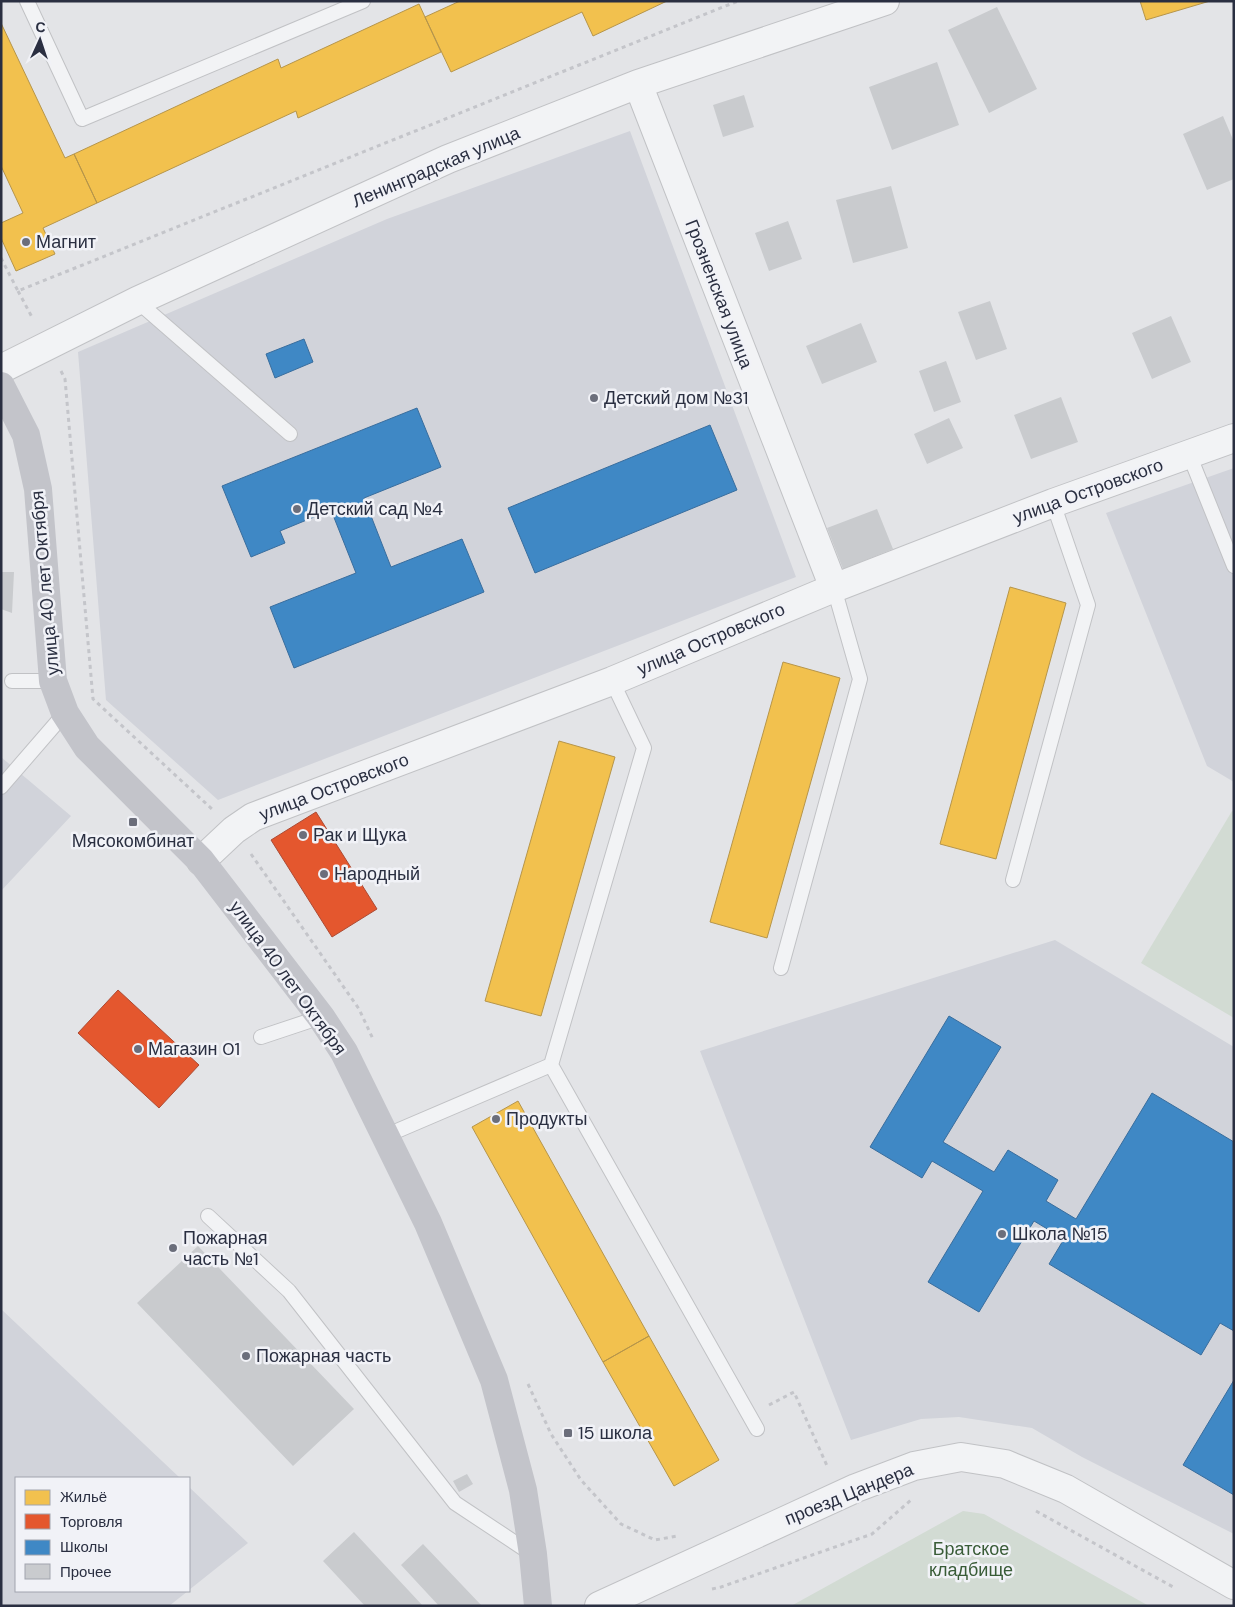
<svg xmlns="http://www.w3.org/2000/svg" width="1235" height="1607" viewBox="0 0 1235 1607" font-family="'DM Sans',sans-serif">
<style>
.built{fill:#d1d3da}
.green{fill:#d2dbd3}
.homes{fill:#f2c14e;stroke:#b6954a}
.shops{fill:#e4572e;stroke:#ac4b34}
.schools{fill:#3f88c5;stroke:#396d9d}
.building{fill:#c9cbce}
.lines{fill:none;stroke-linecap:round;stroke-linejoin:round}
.lane-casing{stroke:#c1c2c5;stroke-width:16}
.street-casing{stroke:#c1c2c5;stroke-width:30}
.path{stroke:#c4c5ca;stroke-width:3;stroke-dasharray:4 4;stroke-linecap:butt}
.lane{stroke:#f2f3f5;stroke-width:14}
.street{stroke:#f2f3f5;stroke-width:28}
.secondary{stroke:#c3c4ca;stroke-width:28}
.poi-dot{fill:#6b6e7b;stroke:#f1f2f7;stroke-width:2}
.labels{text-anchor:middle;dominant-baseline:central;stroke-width:5;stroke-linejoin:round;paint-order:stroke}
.street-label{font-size:18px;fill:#2a2f41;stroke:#f1f2f7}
.poi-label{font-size:18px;fill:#2a2f41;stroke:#f1f2f7;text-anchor:start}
.park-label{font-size:18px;fill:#395c37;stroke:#f1f2f7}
</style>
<rect width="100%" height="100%" fill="#e3e4e7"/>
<path class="built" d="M630 131 796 577 218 800 106 700 78 352 387 219Z
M1234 468V782L1207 766 1106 513Z
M1 757 71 816 1 891Z
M1055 940 1234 1047V1534L1082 1457 1032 1428 959 1417 921 1419 851 1440 700 1051Z
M1 1309 180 1478H16V1591H188L169 1606H1Z
M189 1487 248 1543 189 1590Z"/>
<path class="green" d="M1232 811 1234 812V1018L1141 963Z
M963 1511 984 1514 1149 1606H791Z"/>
<path class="homes" d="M460 1H667L593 36 582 12 451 72 425 17Z
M1140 1H1210L1146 20Z
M419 4 441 52 298 118 296 111 97 203 74 154 278 59 281 68Z
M1 23 65 158 74 154 97 203 43 228 55 254 16 271 1 238V223L23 213 1 166Z
M1010 587 1066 603 996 859 940 844Z
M783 662 840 678 767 938 710 922Z
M559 741 615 757 541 1016 485 1001Z
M518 1101 649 1336 603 1362 472 1127Z
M649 1336 719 1460 674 1486 603 1362Z"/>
<path class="shops" d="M316 812 377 909 332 937 271 840Z
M118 990 199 1065 159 1108 78 1033Z"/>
<path class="schools" d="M304 339 313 362 275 378 266 354Z
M417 408 441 467 364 498 391 567 462 539 484 592 294 668 270 607 356 573 331 510 280 531 285 543 251 557 222 486Z
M710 425 737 490 535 573 508 508Z
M949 1016 1001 1047 943 1142 994 1172 1008 1150 1058 1180 1046 1201 1076 1219 1152 1093 1234 1142V1331L1220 1323 1201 1355 1049 1264 1064 1239 1034 1221 979 1312 928 1282 983 1191 932 1161 922 1178 870 1147Z
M1234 1380V1495L1183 1465Z"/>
<path class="building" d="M997 7 1037 89 989 113 948 30Z
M937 62 959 125 892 150 869 87Z
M744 95 754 127 723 137 713 105Z
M1223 116 1234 142V179L1207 190 1183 134Z
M891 186 908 248 853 263 836 200Z
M788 221 802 259 769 271 755 233Z
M990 301 1007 349 976 360 958 312Z
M1171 316 1191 362 1152 379 1132 333Z
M861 323 877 362 822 384 806 346Z
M946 361 961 402 934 412 919 371Z
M1061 397 1078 442 1031 459 1014 415Z
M949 418 963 448 927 464 914 434Z
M877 509 893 549 843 569 827 528Z
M1 572H14L12 613 1 609Z
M198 1246 354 1409 293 1466 137 1303Z
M467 1474 473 1484 459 1492 453 1481Z
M354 1532 423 1606H365L323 1561Z
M423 1544 482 1606H439L401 1565Z"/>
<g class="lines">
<defs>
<path id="lane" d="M27 1 82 119 363 1
M137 301 290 434
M1189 454 1234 566
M12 681H53
M612 681 644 748 551 1065 757 1429
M1 787 65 713
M1013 880 1088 605 1053 503
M781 968 860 679 834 588
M261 1037 321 1017
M385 1136 551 1065
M208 1216 289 1291 455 1503 532 1554"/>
<path id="street" d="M638 84 834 588
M1 369 137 301 448 159 638 84 885 1
M201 861 234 830 253 817 612 681 834 588 1053 503 1234 438
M599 1606 856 1488 914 1466 961 1457 1005 1464 1066 1489 1234 1585"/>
</defs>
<use href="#lane" class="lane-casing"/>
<use href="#street" class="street-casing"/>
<path class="path" d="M1 258 18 291 738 1
M18 291 33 319
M61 371 65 379 93 699 213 810
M251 854 359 1009 373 1039
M528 1384 551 1434 581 1480 621 1524 655 1540 677 1536
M769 1405 794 1392 828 1468
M1036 1511 1175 1588
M712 1589 721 1587 872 1534 911 1500"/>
<use href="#lane" class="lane"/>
<use href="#street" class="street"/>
<path class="secondary" d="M1 386 26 435 38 489 53 681 65 713 87 747 201 861 321 1017 344 1052 428 1223 494 1380 523 1490 533 1554 538 1606"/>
</g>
<g class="poi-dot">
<circle cx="26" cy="242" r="5"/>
<circle cx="594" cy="398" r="5"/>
<circle cx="297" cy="509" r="5"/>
<rect x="128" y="817" width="10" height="10" rx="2.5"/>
<circle cx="303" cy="835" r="5"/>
<circle cx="324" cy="874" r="5"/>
<circle cx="138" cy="1049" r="5"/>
<circle cx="496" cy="1119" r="5"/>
<circle cx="1002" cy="1234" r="5"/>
<circle cx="173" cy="1248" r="5"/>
<circle cx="246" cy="1356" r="5"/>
<rect x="563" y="1428" width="10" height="10" rx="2.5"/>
</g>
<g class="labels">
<g class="street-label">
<text transform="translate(436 167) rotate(-23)">Ленинградская улица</text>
<text transform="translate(719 294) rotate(69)">Грозненская улица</text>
<text transform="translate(1088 491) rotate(-20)">улица Островского</text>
<text transform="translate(45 583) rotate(-95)">улица 40 лет Октября</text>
<text transform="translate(711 639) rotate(-23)">улица Островского</text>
<text transform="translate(334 787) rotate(-21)">улица Островского</text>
<text transform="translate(288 978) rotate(54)">улица 40 лет Октября</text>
<text transform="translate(849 1494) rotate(-22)">проезд Цандера</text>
</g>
<g class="poi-label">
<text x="36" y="242">Магнит</text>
<text x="604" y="398">Детский дом №31</text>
<text x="307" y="509">Детский сад №4</text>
<text x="313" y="835">Рак и Щука</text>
<text x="133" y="841" text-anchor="middle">Мясокомбинат</text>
<text x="334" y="874">Народный</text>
<text x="148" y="1049">Магазин 01</text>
<text x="506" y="1119">Продукты</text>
<text x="1012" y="1234">Школа №15</text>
<text x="183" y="1238">Пожарная<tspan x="183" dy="21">часть №1</tspan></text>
<text x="256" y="1356">Пожарная часть</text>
<text x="578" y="1433">15 школа</text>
</g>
<g class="park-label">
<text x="971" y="1549">Братское<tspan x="971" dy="21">кладбище</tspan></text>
</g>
</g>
<rect width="1235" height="1607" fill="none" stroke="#2a2f41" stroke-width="5"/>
<rect x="15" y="1477" width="175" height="115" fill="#f1f2f7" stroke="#a1a4ae"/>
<rect x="25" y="1490" width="25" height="15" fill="#f2c14e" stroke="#a1a4ae"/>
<text x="60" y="1502" font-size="15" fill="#2a2f41">Жильё</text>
<rect x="25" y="1514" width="25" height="15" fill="#e4572e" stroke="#a1a4ae"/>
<text x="60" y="1527" font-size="15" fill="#2a2f41">Торговля</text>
<rect x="25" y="1540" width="25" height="15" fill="#3f88c5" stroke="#a1a4ae"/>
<text x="60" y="1552" font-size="15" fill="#2a2f41">Школы</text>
<rect x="25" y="1564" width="25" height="15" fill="#c9cbce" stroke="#a1a4ae"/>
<text x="60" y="1577" font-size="15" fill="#2a2f41">Прочее</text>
<g transform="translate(40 40) rotate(3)" stroke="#f1f2f7" stroke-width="4" paint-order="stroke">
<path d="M0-4L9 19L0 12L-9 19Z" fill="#2a2f41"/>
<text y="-8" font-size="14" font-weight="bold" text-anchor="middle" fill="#2a2f41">С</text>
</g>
</svg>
